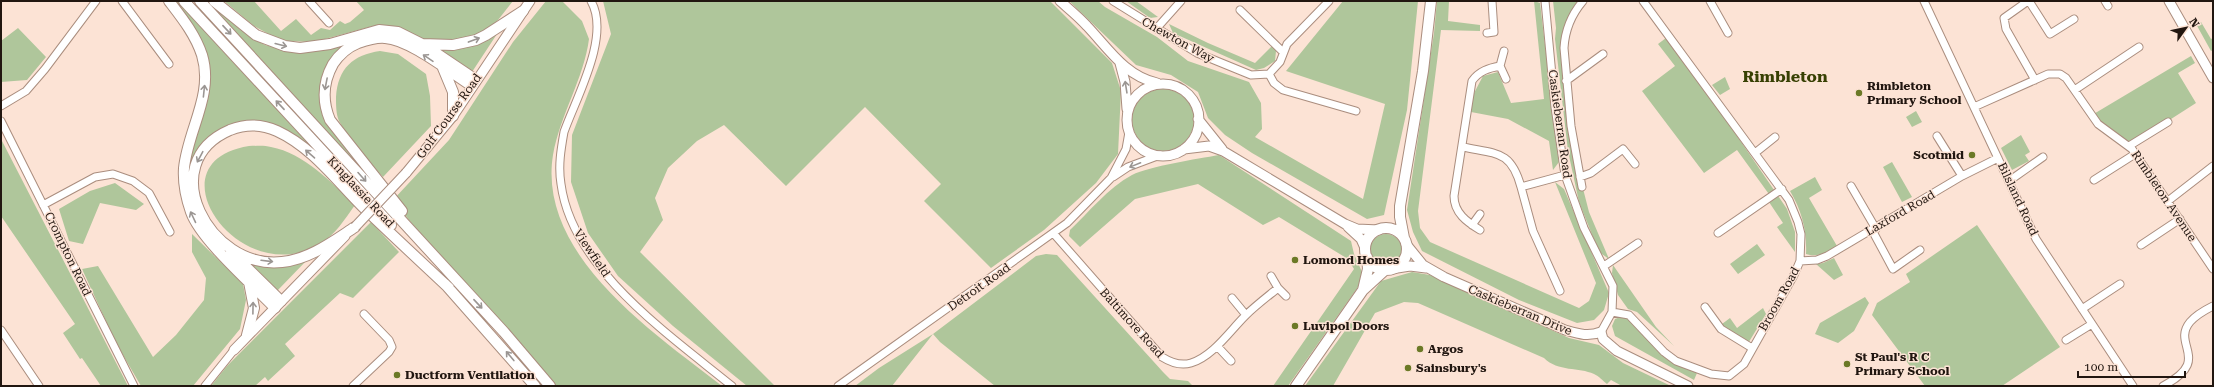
<svg xmlns="http://www.w3.org/2000/svg" width="2214" height="387" viewBox="0 0 2214 387" font-family="'Roboto Serif',serif">
<style>
.green{fill:#afc69b}
.lines{fill:none;stroke-linecap:round;stroke-linejoin:round}
.minor-casing{stroke:#aa8d7e;stroke-width:9}
.tertiary-casing{stroke:#aa8d7e;stroke-width:11}
.secondary-casing{stroke:#aa8d7e;stroke-width:12}
.minor{stroke:#fff;stroke-width:7}
.tertiary{stroke:#fff;stroke-width:9}
.secondary{stroke:#fff;stroke-width:10}
.tertiary-bridge-casing{stroke:#aa8d7e;stroke-width:11;stroke-linecap:butt}
.tertiary-bridge{stroke:#fff;stroke-width:9}
.oneway{stroke:#9b9693}
.poi-dot{fill:#6b7926;stroke:#fce3d5;stroke-width:1.5}
.labels{text-anchor:middle;dominant-baseline:central;stroke-width:3;stroke-linejoin:round;paint-order:stroke}
.street-label{font-size:12px;fill:#211610;stroke:#fce3d5}
.poi-label{font-size:12px;font-weight:bold;fill:#211610;stroke:#fce3d5;text-anchor:start}
.district-label{font-size:16px;font-weight:bold;fill:#374003;stroke:#fce3d5}
</style>
<rect width="100%" height="100%" fill="#fce3d5"/>
<path class="green" d="M173 1H178L326 161 287 132 228 128 192 169 213 238 270 294 211 239 194 214 187 170 208 72Z
M205 1H209L250 37 265 45 284 50 406 41 347 45 321 101 355 158 352 160Z
M224 1H254L281 31 296 19 311 35 321 28 330 30 340 21 345 24 350 22 364 10 356 1H513L498 20 476 40 443 45 373 26 314 42 288 41 276 38 254 26Z
M546 1H562L582 21 589 39C584 78 560 115 553 155 537 255 654 333 722 386H550L462 286 393 200 449 140 513 42Z
M603 1H1050L1112 63 1121 91 1118 154 1096 183 1044 230 991 268 924 201 941 184 865 107 786 186 724 125 697 141 668 168 655 198 663 220 640 252 775 386H747L673 326 618 276 588 233 571 182 572 135 611 34Z
M1069 1H1098L1105 7 1157 37 1188 61 1249 82 1261 103 1262 129 1255 137 1363 199 1385 104 1286 71 1343 1H1418L1407 110 1384 215 1367 219 1252 153 1225 135 1208 118 1198 92 1171 75 1136 65Z
M1126 1H1136L1158 17 1150 18Z
M1437 1H1449L1448 21 1480 25V31L1441 30 1418 211 1420 228 1430 242 1579 308 1589 301 1596 283 1555 182 1564 189 1609 293 1604 310 1594 320 1577 323 1519 300 1422 251 1413 232 1407 210 1434 33Z
M1534 1 1540 3 1559 162 1553 170 1549 141 1508 119 1471 112 1473 95 1483 76 1498 72 1511 103 1544 99Z
M1553 1H1583L1565 38 1580 177 1589 212 1609 259 1599 252 1579 202 1568 151 1555 39 1556 28Z
M2201 22 2211 39 2213 38V50L2211 51 2196 24Z
M1169 24 1208 43 1255 63 1272 46 1276 51 1275 61 1264 68 1256 70 1173 33Z
M18 28 46 57 27 80 1 82V41Z
M497 34 472 72 438 50 471 46Z
M1666 38 1709 95 1787 209 1795 232V252L1777 227 1783 223 1767 199 1771 197 1737 150 1704 173 1642 91 1675 66 1658 44Z
M380 51 398 54 426 74 430 96 431 126 383 177C368 161 350 141 339 121 336 114 336 105 336 97 338 68 353 55 380 51Z
M2191 56 2195 63 2178 73 2196 103 2129 146 2092 115Z
M1725 77 1730 89 1720 95 1712 85Z
M1132 120a31 31 0 1 1 62 0a31 31 0 1 1-62 0Z
M1916 111 1922 122 1912 127 1906 117Z
M2021 135 2030 152 2025 155 2029 161 2012 170 2001 148Z
M1 139 128 386H101L82 358 80 359 63 333 75 324 1 216Z
M249 146C256 146 264 145 271 147 304 153 332 183 355 205 345 219 335 235 320 244 240 292 148 162 249 146Z
M1219 155 1351 241 1354 254 1362 272 1358 287 1288 386H1273L1354 269 1348 259 1279 217 1263 225 1198 184 1135 199 1080 247 1069 236 1070 230C1089 212 1108 188 1132 175 1150 166 1197 159 1219 155Z
M1892 162 1912 197 1902 202 1883 167Z
M1815 177 1822 190 1809 198 1837 246C1827 252 1818 258 1806 254 1807 231 1802 211 1790 191Z
M115 183 144 204 136 210 100 203 83 244 69 241 59 209 90 191Z
M371 222 399 252 353 298 340 293 285 344 295 356 268 381 265 377 255 386H211L227 366Z
M1977 225 2060 347 2002 386H1925L1872 315 1877 303 1910 282 1906 274Z
M192 234 243 284 246 300 240 329 193 386H141L116 343 82 269 98 266 153 357 176 335 204 300 206 278 192 252Z
M1370 250a16 16 0 1 1 32 0a16 16 0 1 1-32 0Z
M1757 244 1765 255 1738 274 1730 264Z
M1046 254 1057 255 1163 372 1170 379 1188 381 1193 386H995L940 342 933 334 892 386H855L879 368 933 334 1036 256Z
M1834 258 1843 275 1834 280 1816 264 1823 263Z
M308 259 277 291 245 260Z
M1613 265 1656 327 1674 346 1637 312 1628 309 1618 295 1612 273Z
M1412 272 1430 275 1569 338 1599 345 1623 363 1671 386H1622L1611 380 1607 384C1603 381 1599 376 1594 374 1579 367 1558 372 1544 358L1418 303 1404 302 1375 313 1333 386H1305L1381 281Z
M1865 297 1869 303 1854 331 1838 343 1815 334 1820 323Z
M1763 308 1766 314 1747 345 1718 327 1730 318 1737 328Z
M1623 316 1639 326 1673 363 1697 373 1694 380 1615 336 1612 326 1615 319Z"/>
<g class="lines">
<defs>
<path id="minor" d="M122 1 169 64
M309 1 329 23
M591 1C611 36 576 98 564 132 561 149 558 166 561 184 572 269 671 336 732 386
M1113 1 1197 53 1251 75 1269 74
M1545 1 1555 107 1565 175 1584 228 1613 286 1612 312 1601 332
M1710 1 1728 33
M1924 1 2036 239 2133 386
M2028 1 2004 18 2006 29 2035 80
M2029 1 2050 34 2074 19
M2105 1 2108 6
M1240 10 1283 52
M1156 29 1181 1
M1487 33 1494 32 1492 1
M1504 51 1500 66 1506 79
M1269 74 1274 83 1283 90 1356 111
M1269 74 1280 62 1287 44 1329 1
M1566 81 1603 54
M2076 89 2139 47
M1 106 26 91 45 69 96 1
M1974 107 2048 74H2060L2066 78 2098 124 2132 149 2213 269
M1 121 134 386
M1937 136 1962 176
M2129 146 2168 122
M1463 147C1496 154 1511 150 1521 187L1565 175
M1755 153 1775 137
M1113 177 1128 167 1160 155
M1580 177 1591 173 1623 149 1635 164
M2094 180 2135 154
M2009 181 2043 157
M1851 186 1876 229
M1521 187 1533 231 1560 291
M1582 187 1571 126 1564 48C1565 31 1571 15 1583 1
M2168 201 2213 166
M43 205 95 177 113 174 133 181 149 193 170 232
M1472 225 1480 214
M1480 230C1467 222 1454 213 1454 196L1472 81C1479 71 1489 68 1500 66
M1872 230 1893 269 1920 250
M1718 233 1782 189
M1054 234 1162 357C1170 362 1181 366 1191 363 1213 356 1229 332 1245 316 1255 306 1267 297 1278 288
M2141 245 2180 219
M1800 261 1817 260 1827 256 1962 176 1998 158
M1604 266 1638 243
M1271 276 1278 288 1286 296
M1232 298 1246 315
M1705 307 1721 329 1752 348
M2082 309 2120 284
M1612 312 1629 315 1664 352 1676 361 1711 374 1729 376 1744 364 1794 275 1800 261 1801 234 1798 222 1789 200 1643 1
M1 330 39 386
M2066 340 2092 324
M1217 346 1231 361
M205 386 234 350
M353 386 389 352 392 347 389 340 364 314
M838 386 1067 223 1111 178 1126 149 1129 132
M2163 386C2213 360 2171 345 2190 322 2196 315 2205 310 2213 306"/>
<path id="tertiary" d="M1060 1C1069 9 1079 17 1087 26 1108 48 1125 76 1157 83
M2169 1 2213 78
M1120 63 1125 82 1127 109
M1127 120a36 36 0 1 1 72 0a36 36 0 1 1-72 0Z
M1198 119 1222 149
M1184 149 1209 146 1223 151 1345 224 1357 229 1379 230
M406 173 453 116 530 1
M1348 227 1361 239 1365 248
M1406 244 1423 265 1444 277 1565 330C1579 334 1588 337 1601 332L1603 339 1617 351 1688 386
M1391 269 1410 266 1426 268
M234 350 345 236"/>
<path id="secondary" d="M169 1C182 18 195 34 202 55 214 95 188 129 184 168 183 183 186 198 191 212 201 240 253 285 275 308
M184 1 391 225
M200 1 504 332 550 386
M214 1 256 35 285 46 300 48 330 44 379 30 398 32 422 44 453 45 476 40 486 35 523 11
M424 45 476 80
M443 68 453 92V116
M402 211 330 120C322 101 323 82 333 64 339 55 348 47 358 43 367 40 376 37 385 38 409 39 450 72 472 86
M355 227C332 242 310 259 282 262 209 270 153 163 230 130 245 124 262 124 277 131 312 147 336 180 363 207 391 234 420 261 449 288
M1365 249a21 21 0 1 1 42 0a21 21 0 1 1-42 0Z
M1404 238 1400 217V206L1423 71 1431 1
M231 252 281 301
M445 284 535 386
M1363 290 1368 269 1367 257
M247 335 254 308 249 282
M1296 386 1363 290 1386 269"/>
</defs>
<use href="#minor" class="minor-casing"/>
<use href="#tertiary" class="tertiary-casing"/>
<use href="#secondary" class="secondary-casing"/>
<use href="#minor" class="minor"/>
<use href="#tertiary" class="tertiary"/>
<use href="#secondary" class="secondary"/>
<defs>
<path id="tertiary-bridge" d="M355 227 406 173"/>
</defs>
<use href="#tertiary-bridge" class="tertiary-bridge-casing"/>
<use href="#tertiary-bridge" class="tertiary-bridge"/>
</g>
<defs><path id="oneway-shaft" d="M-6 0H5M1.5-3L5.5 0L1.5 3" fill="none" stroke-width="1.6" stroke-linecap="round" stroke-linejoin="round"/></defs>
<g class="oneway">
<use href="#oneway-shaft" transform="translate(227 30) rotate(47)"/>
<use href="#oneway-shaft" transform="translate(474 40) rotate(-20)"/>
<use href="#oneway-shaft" transform="translate(281 45) rotate(14)"/>
<use href="#oneway-shaft" transform="translate(428 58) rotate(-146)"/>
<use href="#oneway-shaft" transform="translate(326 84) rotate(101)"/>
<use href="#oneway-shaft" transform="translate(1126 87) rotate(-99)"/>
<use href="#oneway-shaft" transform="translate(204 91) rotate(-84)"/>
<use href="#oneway-shaft" transform="translate(280 105) rotate(-133)"/>
<use href="#oneway-shaft" transform="translate(310 154) rotate(-139)"/>
<use href="#oneway-shaft" transform="translate(200 157) rotate(118)"/>
<use href="#oneway-shaft" transform="translate(1135 165) rotate(158)"/>
<use href="#oneway-shaft" transform="translate(362 177) rotate(48)"/>
<use href="#oneway-shaft" transform="translate(193 217) rotate(-115)"/>
<use href="#oneway-shaft" transform="translate(267 261) rotate(7)"/>
<use href="#oneway-shaft" transform="translate(478 304) rotate(47)"/>
<use href="#oneway-shaft" transform="translate(253 308) rotate(-89)"/>
<use href="#oneway-shaft" transform="translate(510 356) rotate(-130)"/>
</g>
<g class="poi-dot">
<circle cx="1859" cy="93" r="4"/>
<circle cx="1972" cy="155" r="4"/>
<circle cx="1295" cy="260" r="4"/>
<circle cx="1295" cy="326" r="4"/>
<circle cx="1420" cy="349" r="4"/>
<circle cx="1847" cy="364" r="4"/>
<circle cx="1408" cy="368" r="4"/>
<circle cx="397" cy="375" r="4"/>
</g>
<g class="labels">
<g class="street-label">
<text transform="translate(1178 40) rotate(29)">Chewton Way</text>
<text transform="translate(449 116) rotate(-54)">Golf Course Road</text>
<text transform="translate(1560 124) rotate(82)">Caskieberran Road</text>
<text transform="translate(361 192) rotate(47)">Kinglassie Road</text>
<text transform="translate(2164 196) rotate(56)">Rimbleton Avenue</text>
<text transform="translate(2018 199) rotate(65)">Bilsland Road</text>
<text transform="translate(1900 213) rotate(-30)">Laxford Road</text>
<text transform="translate(592 253) rotate(56)">Viewfield</text>
<text transform="translate(68 254) rotate(64)">Crompton Road</text>
<text transform="translate(979 287) rotate(-35)">Detroit Road</text>
<text transform="translate(1779 299) rotate(-61)">Broom Road</text>
<text transform="translate(1520 310) rotate(23)">Caskieberran Drive</text>
<text transform="translate(1132 323) rotate(48)">Baltimore Road</text>
</g>
<g class="poi-label">
<text x="1867" y="86">Rimbleton<tspan x="1867" dy="14">Primary School</tspan></text>
<text x="1964" y="155" text-anchor="end">Scotmid</text>
<text x="1303" y="260">Lomond Homes</text>
<text x="1303" y="326">Luvipol Doors</text>
<text x="1428" y="349">Argos</text>
<text x="1855" y="357">St Paul's R C<tspan x="1855" dy="14">Primary School</tspan></text>
<text x="1416" y="368">Sainsbury's</text>
<text x="405" y="375">Ductform Ventilation</text>
</g>
<g class="district-label">
<text x="1785" y="76">Rimbleton</text>
</g>
</g>
<rect width="2214" height="387" fill="none" stroke="#211610" stroke-width="4"/>
<g transform="translate(2186 28) rotate(57)" stroke="#fce3d5" stroke-width="3" paint-order="stroke">
<path d="M0-3L7 15L0 10L-7 15Z" fill="#211610"/>
<text y="-6" font-size="11" font-weight="bold" text-anchor="middle" fill="#211610">N</text>
</g>
<path d="M2078 371v6h107v-6" fill="none" stroke="#211610" stroke-width="2"/>
<text x="2084" y="371" font-size="12" fill="#211610" stroke="#fce3d5" stroke-width="3" paint-order="stroke">100 m</text>
</svg>
